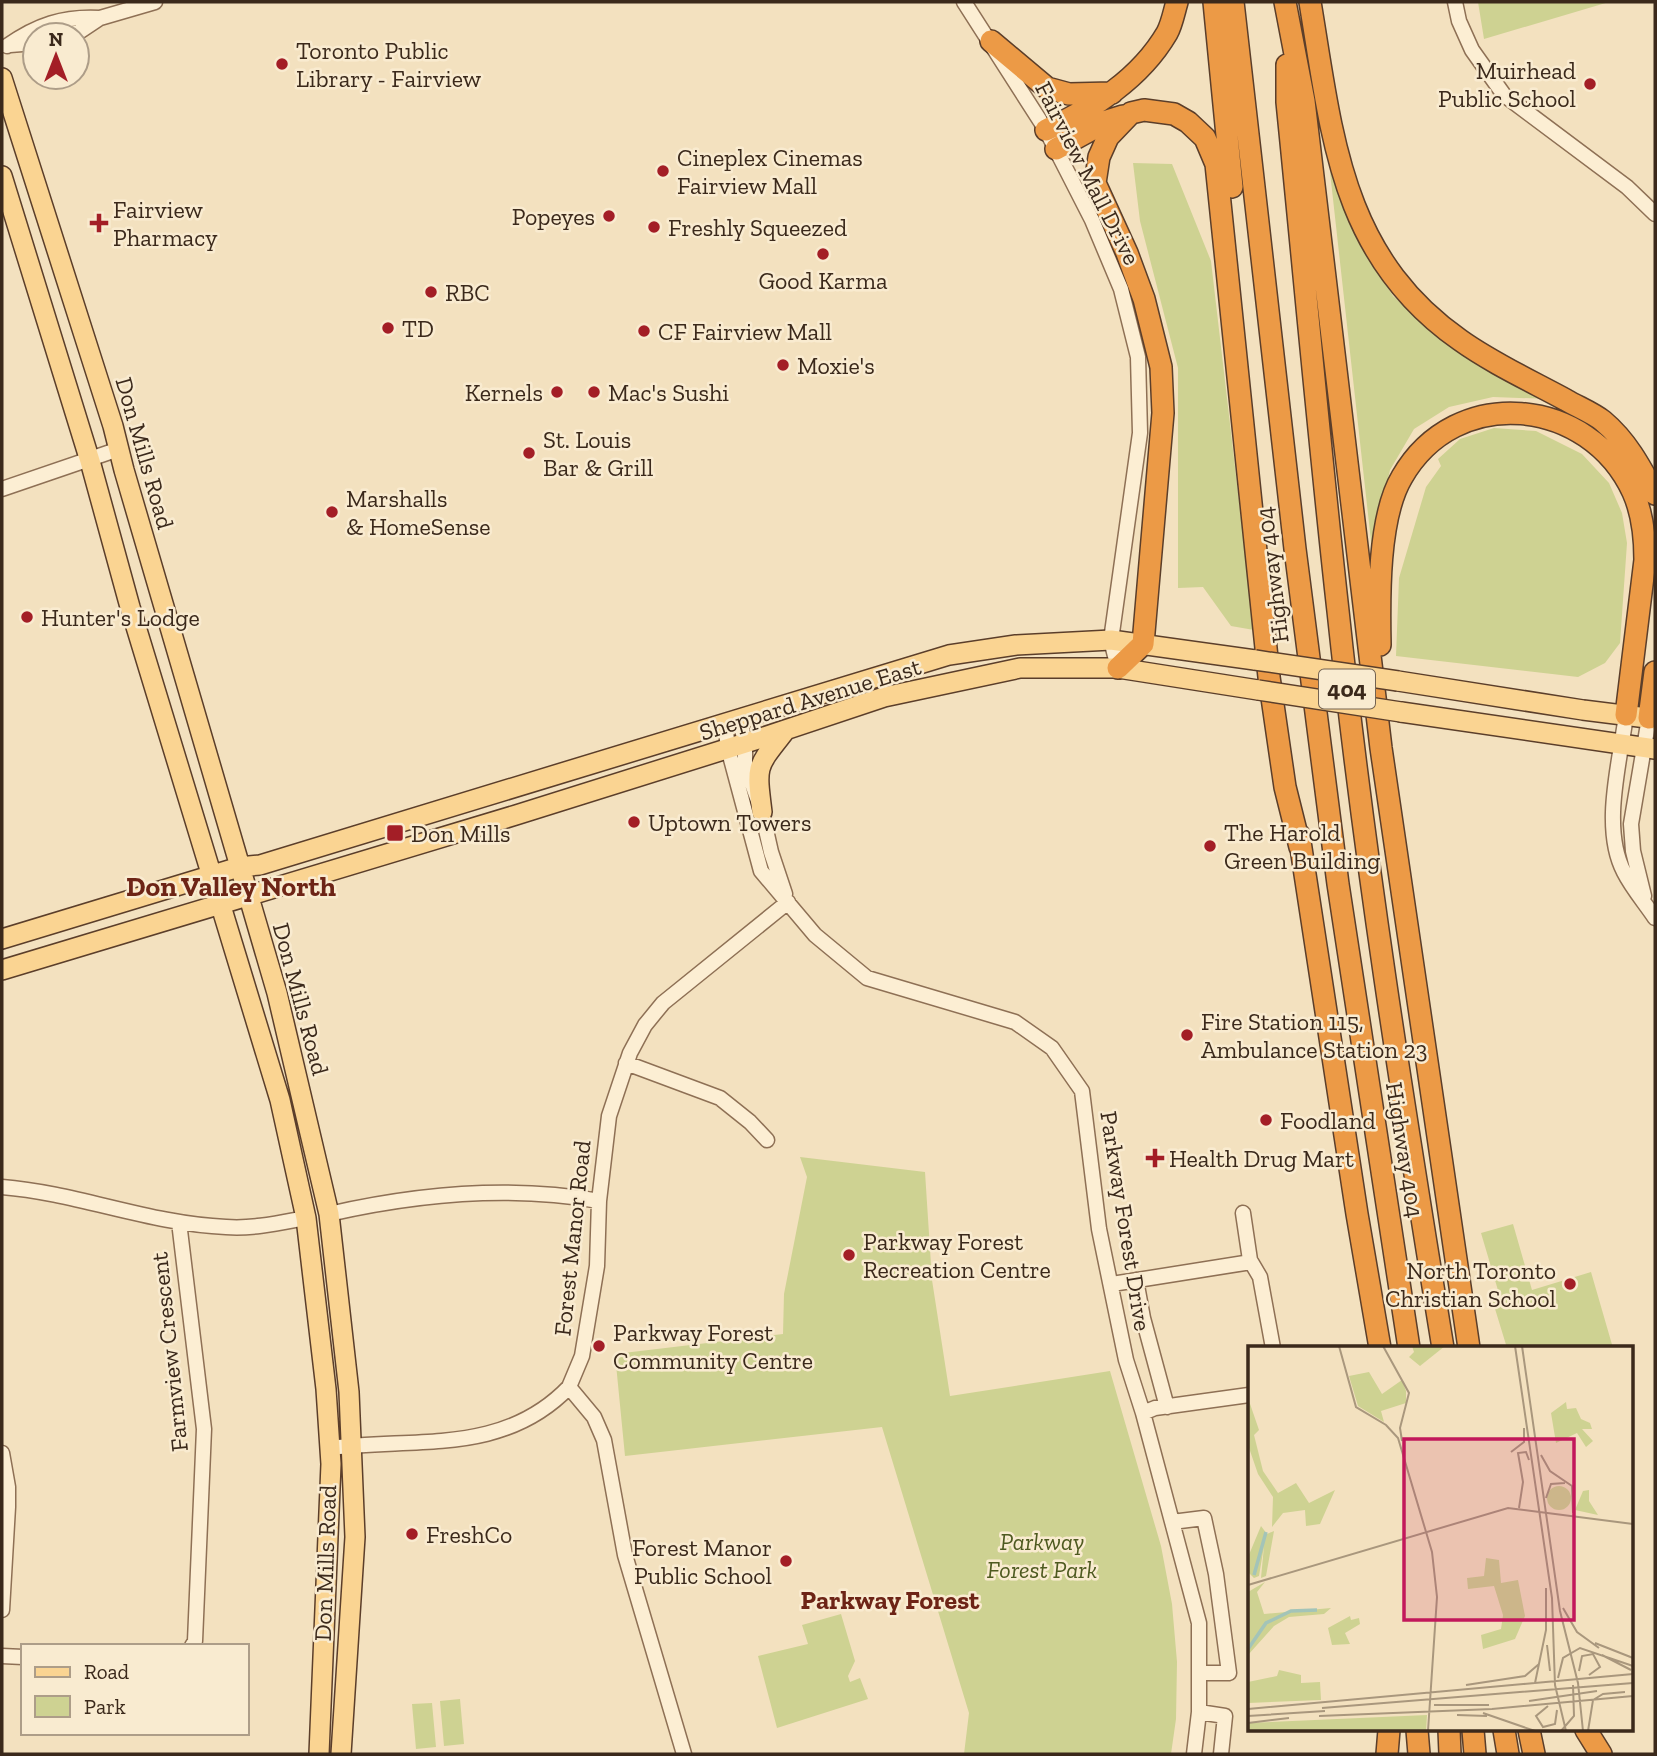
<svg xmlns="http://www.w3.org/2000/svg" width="1657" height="1756" viewBox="0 0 1657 1756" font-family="'Zilla Slab',serif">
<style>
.green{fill:#ced292}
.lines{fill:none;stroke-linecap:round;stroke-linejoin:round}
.minor-casing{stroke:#8e7055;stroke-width:17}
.major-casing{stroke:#5b3e2a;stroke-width:22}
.highway-casing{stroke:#5b3e2a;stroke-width:24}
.minor{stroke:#fceed3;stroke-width:14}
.major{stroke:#fad492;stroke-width:19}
.highway{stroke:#ec9a46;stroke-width:21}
.major-bridge-casing{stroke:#5b3e2a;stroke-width:22;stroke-linecap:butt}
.major-bridge{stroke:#fad492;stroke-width:19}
.poi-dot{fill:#a31e26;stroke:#f9ebd0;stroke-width:2.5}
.labels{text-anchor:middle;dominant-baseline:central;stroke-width:5;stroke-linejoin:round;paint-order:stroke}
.shield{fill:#f9ebd0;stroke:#746351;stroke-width:2}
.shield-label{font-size:23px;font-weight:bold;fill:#3b291b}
.poi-label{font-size:24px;fill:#3b291b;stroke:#f9ebd0;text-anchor:start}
.street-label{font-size:24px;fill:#3b291b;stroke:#f9ebd0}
.park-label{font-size:24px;font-style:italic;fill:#4e5a20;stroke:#f9ebd0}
.neighbourhood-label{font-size:26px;font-weight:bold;fill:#6d2416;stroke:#f9ebd0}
.quarter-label{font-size:28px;font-weight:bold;fill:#6d2416;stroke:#f9ebd0}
.inset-river{fill:none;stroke:#a3c4b8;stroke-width:3.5}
.inset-road{fill:none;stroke:#a9977d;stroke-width:2}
.view{fill:#c2185b;fill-opacity:0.15;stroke:#c2185b;stroke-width:3.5}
.inset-edge{fill:none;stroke:#3b291b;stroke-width:3.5}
</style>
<rect width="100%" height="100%" fill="#f3e1bf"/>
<path class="green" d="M1478 2H1609L1484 39Z
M1133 163 1172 164 1211 261 1254 630 1231 626 1203 587 1178 588V368L1140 221Z
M1330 172 1362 244 1393 296 1451 347 1551 399 1493 397 1449 407 1414 429 1390 470 1372 550Z
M1494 428 1536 431 1582 454 1609 483 1622 513 1627 543 1620 643 1605 663 1578 677 1396 656 1399 578 1426 487 1441 466 1438 459 1460 439Z
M800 1157 925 1172 932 1280 950 1396 1110 1371 1161 1546 1172 1604 1177 1662 1176 1719 1171 1754H964L969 1713 882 1427 625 1456 615 1354 783 1334 784 1294 807 1177Z
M1513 1224 1532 1290 1591 1272 1613 1348H1507L1492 1299 1500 1297 1481 1233Z
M841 1614 855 1661 848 1676 850 1682 860 1678 868 1699 777 1728 758 1656 808 1644 802 1625Z
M460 1699 464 1744 444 1746 440 1701Z
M432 1703 436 1747 416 1749 412 1704Z"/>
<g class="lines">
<defs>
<path id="minor" d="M964 2 1046 130 1092 220 1121 289 1138 357 1140 433 1111 640 1118 668
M1455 2 1459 21 1472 50 1504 95 1627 187 1655 214
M66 35 79 32 100 18 155 2
M10 45 35 43
M7 46C37 25 63 16 100 18
M2 489 119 449
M1626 715C1620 762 1601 828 1624 872 1632 888 1645 903 1655 918
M740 719 745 743V764L762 812 771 852 785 894
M725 723 728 748 761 871 815 935 867 978 1015 1022 1052 1048 1082 1091 1099 1229 1126 1360 1143 1413 1199 1623V1712L1194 1754
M1644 896 1633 851 1631 824 1649 718
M626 1063 720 1098 750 1122 767 1140
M2 1187C77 1193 150 1224 226 1227 253 1229 279 1223 306 1218
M1243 1213 1250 1260 1260 1277 1273 1348
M329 1214C417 1194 510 1185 599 1201
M179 1222 204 1429 195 1641 192 1646
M1136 1280 1143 1318 1167 1407
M1112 1284 1251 1262
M1143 1413 1155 1408 1249 1395
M330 1448C415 1437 503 1456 569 1387
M2 1453 8 1487V1507L2 1610
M1172 1522 1204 1518 1216 1574 1229 1673H1199
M2 1656 23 1657
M1199 1712 1225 1716 1221 1754
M684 1754 625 1555 604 1440 594 1417 569 1387 582 1356 597 1266 599 1201 609 1116 630 1053 645 1025 663 1003 788 902"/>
<path id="major" d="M2 78 113 426 124 470 277 993 329 1214 349 1392 355 1537 341 1754
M2 176 90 461 130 607 280 1100 306 1218 326 1389 331 1464 319 1754
M1398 681 1583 710 1655 719
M1401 712 1655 749
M762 812C756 764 756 768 785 731
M2 939 239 867 260 865 949 655 1016 645 1111 640 1255 660
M2 970 516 815 755 740 884 697 1020 668H1118L1258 690"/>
<path id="highway" d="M1214 2 1232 187
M1233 2 1295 549 1338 884 1409 1348
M1285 2 1304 101 1381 748 1469 1348
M1310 2C1332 134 1340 256 1460 340 1492 363 1531 381 1566 400 1578 407 1593 413 1603 421 1627 441 1641 468 1655 494
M991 41 1047 88 1069 94 1112 93
M1287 65V102C1304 271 1319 441 1338 611 1364 858 1403 1103 1443 1348
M1046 130C1094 108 1140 79 1167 33 1172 24 1174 12 1177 2
M1056 149 1107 121 1123 116
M1380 645C1379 598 1378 517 1402 477 1456 383 1589 397 1633 492 1642 512 1645 539 1645 560L1626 715
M1118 668 1143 644 1163 413 1161 367 1144 299 1127 253 1095 183 1099 157 1108 137 1131 113 1144 110 1174 114 1188 122 1205 138 1216 164 1269 677 1285 787 1300 847
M1649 718 1655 672
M1299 835 1357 1214 1380 1348
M1417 1730 1419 1754
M1449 1730 1450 1754
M1473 1730 1475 1754
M1504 1730 1508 1754
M1529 1730 1534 1754
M1586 1730 1601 1754
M1387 1754 1389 1730"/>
</defs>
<use href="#minor" class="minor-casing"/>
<use href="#major" class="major-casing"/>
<use href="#highway" class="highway-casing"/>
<use href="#minor" class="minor"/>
<use href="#major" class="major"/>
<use href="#highway" class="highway"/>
<defs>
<path id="major-bridge" d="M1255 660 1398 681
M1258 690 1401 712"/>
</defs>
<use href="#major-bridge" class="major-bridge-casing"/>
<use href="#major-bridge" class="major-bridge"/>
</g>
<g class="poi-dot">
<circle cx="282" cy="64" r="7"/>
<circle cx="1590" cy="84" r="7"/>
<circle cx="663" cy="171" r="7"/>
<circle cx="609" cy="216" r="7"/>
<path d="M95.5 212.5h7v7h7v7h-7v7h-7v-7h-7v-7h7z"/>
<circle cx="654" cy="227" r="7"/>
<circle cx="823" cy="254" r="7"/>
<circle cx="431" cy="292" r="7"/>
<circle cx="388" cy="328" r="7"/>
<circle cx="644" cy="331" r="7"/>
<circle cx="783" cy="365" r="7"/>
<circle cx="557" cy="392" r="7"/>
<circle cx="594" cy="392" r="7"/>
<circle cx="529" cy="453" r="7"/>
<circle cx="332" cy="512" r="7"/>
<circle cx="27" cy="617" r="7"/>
<circle cx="634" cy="822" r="7"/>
<rect x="386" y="824" width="18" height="18" rx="3.5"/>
<circle cx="1210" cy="846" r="7"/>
<circle cx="1187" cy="1035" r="7"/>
<circle cx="1266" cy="1120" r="7"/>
<path d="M1151.5 1147.5h7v7h7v7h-7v7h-7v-7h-7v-7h7z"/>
<circle cx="849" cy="1255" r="7"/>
<circle cx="1570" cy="1284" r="7"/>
<circle cx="599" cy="1346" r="7"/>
<circle cx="412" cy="1534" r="7"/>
<circle cx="786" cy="1561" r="7"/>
</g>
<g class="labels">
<rect class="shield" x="1319" y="669.5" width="56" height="39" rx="5"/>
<g class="shield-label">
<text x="1347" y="689">404</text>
</g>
<g class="poi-label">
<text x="296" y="50">Toronto Public<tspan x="296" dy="28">Library - Fairview</tspan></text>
<text x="1576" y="70" text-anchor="end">Muirhead<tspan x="1576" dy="28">Public School</tspan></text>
<text x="677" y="157">Cineplex Cinemas<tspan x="677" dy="28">Fairview Mall</tspan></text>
<text x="113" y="209">Fairview<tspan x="113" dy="28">Pharmacy</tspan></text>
<text x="595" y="216" text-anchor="end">Popeyes</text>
<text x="668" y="227">Freshly Squeezed</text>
<text x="823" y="280" text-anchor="middle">Good Karma</text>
<text x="445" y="292">RBC</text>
<text x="402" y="328">TD</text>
<text x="658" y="331">CF Fairview Mall</text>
<text x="797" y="365">Moxie's</text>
<text x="543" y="392" text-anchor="end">Kernels</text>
<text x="608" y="392">Mac's Sushi</text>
<text x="543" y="439">St. Louis<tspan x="543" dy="28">Bar &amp; Grill</tspan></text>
<text x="346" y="498">Marshalls<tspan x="346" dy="28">&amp; HomeSense</tspan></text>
<text x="41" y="617">Hunter's Lodge</text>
<text x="648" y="822">Uptown Towers</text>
<text x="1224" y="832">The Harold<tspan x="1224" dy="28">Green Building</tspan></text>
<text x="411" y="833">Don Mills</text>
<text x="1201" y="1021">Fire Station 115,<tspan x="1201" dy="28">Ambulance Station 23</tspan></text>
<text x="1280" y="1120">Foodland</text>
<text x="1169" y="1158">Health Drug Mart</text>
<text x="863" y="1241">Parkway Forest<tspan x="863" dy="28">Recreation Centre</tspan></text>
<text x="1556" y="1270" text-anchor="end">North Toronto<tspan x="1556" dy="28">Christian School</tspan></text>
<text x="613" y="1332">Parkway Forest<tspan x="613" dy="28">Community Centre</tspan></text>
<text x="426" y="1534">FreshCo</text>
<text x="772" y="1547" text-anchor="end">Forest Manor<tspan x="772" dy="28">Public School</tspan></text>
</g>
<g class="street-label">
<text transform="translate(1088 173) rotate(63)">Fairview Mall Drive</text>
<text transform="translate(145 453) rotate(74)">Don Mills Road</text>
<text transform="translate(1272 575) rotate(-97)">Highway 404</text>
<text transform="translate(810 699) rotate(-17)">Sheppard Avenue East</text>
<text transform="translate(301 999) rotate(75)">Don Mills Road</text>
<text transform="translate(1405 1150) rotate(81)">Highway 404</text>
<text transform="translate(1126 1221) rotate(81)">Parkway Forest Drive</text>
<text transform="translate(572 1238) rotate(-84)">Forest Manor Road</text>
<text transform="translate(169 1352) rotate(-96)">Farmview Crescent</text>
<text transform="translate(325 1563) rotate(-88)">Don Mills Road</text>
</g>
<g class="park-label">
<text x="1042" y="1541">Parkway<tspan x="1042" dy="28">Forest Park</tspan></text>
</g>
<g class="neighbourhood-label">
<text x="890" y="1600">Parkway Forest</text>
</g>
<g class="quarter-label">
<text x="231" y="886">Don Valley North</text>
</g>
</g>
<g transform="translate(1248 1346)">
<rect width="385" height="385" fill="#f3e1bf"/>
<path d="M164 0H197L172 20 161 11 166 6ZM121 26 134 48 154 34 158 45V57L133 65 136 76 110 60 101 30ZM0 52 11 84 6 89 15 125 30 147 48 137 61 157 87 144 72 178 58 180 57 164 35 167 24 181 25 151 10 128 0 99ZM318 56 319 63 328 62 333 73 342 77 344 83H334L345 95 338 101 329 87 308 97 303 67ZM299 152a12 12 0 1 1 24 0a12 12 0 1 1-24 0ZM341 144V155L350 169 327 164 335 145ZM13 180 19 188 26 185 18 230 13 232 16 200 11 230 6 232 0 226V211ZM238 212 251 214 253 237 270 234 277 270 267 293 235 303 233 289 253 283 255 269 246 240 220 243 219 232 236 230ZM17 236 9 246 16 268 83 262 76 268 41 271 26 280 0 309V246ZM102 270 103 274 111 272 112 278 97 287 102 298 84 299 80 282ZM31 324 53 329V337L72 336 73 354 0 357V336L29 330ZM179 369 178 385H0V377Z" fill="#ced292"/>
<path class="inset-river" d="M6 229 18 186M0 303 18 277 43 265 69 264"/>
<path class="inset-road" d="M91 0 108 61 138 79 150 92 184 206 189 251 180 385M135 0 161 47 152 82 154 95M267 0 304 252 307 339 318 385M274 0 312 265 330 337 335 385M263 106 276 96V82M293 109 302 125 324 140 325 167M298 152 303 138 317 137M271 162 275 136 270 107 278 106 281 114M0 239 260 162 385 178M315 262 329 286 351 302M347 297 385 312M299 299 302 325M354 309 383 324M331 325 334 310 345 308 352 321 341 329M310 332 315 312 332 302 385 320M287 337 298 284V242M218 339 277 330 291 318M281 355 349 345M186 359H241M300 360 288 370 295 381 307 378 309 364M74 362 385 337M0 363 385 328M235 367 287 385M209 369 239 370M0 370 77 365M71 370 244 363 385 350M0 377 41 372M313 385 326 370 325 339M340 385 345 354 355 348 377 346"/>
<path class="view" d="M156 93H326V274H156Z"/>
<rect width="385" height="385" class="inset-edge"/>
</g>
<rect width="1657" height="1756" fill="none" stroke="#3b291b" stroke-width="7"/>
<rect x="21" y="1644" width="228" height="91" fill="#f9ebd0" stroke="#ad9d88" stroke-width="2"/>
<rect x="35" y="1667" width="35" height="10" fill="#fad492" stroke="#ad9d88" stroke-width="2"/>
<text x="84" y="1679" font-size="21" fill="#3b291b">Road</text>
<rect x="35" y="1696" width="35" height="21" fill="#ced292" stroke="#ad9d88" stroke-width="2"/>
<text x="84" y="1714" font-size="21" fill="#3b291b">Park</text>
<g transform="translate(56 56)"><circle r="33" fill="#f9ebd0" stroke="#ad9d88" stroke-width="2"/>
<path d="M0-5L12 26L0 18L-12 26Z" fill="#a31e26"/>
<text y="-10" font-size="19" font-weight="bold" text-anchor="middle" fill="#3b291b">N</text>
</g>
</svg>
